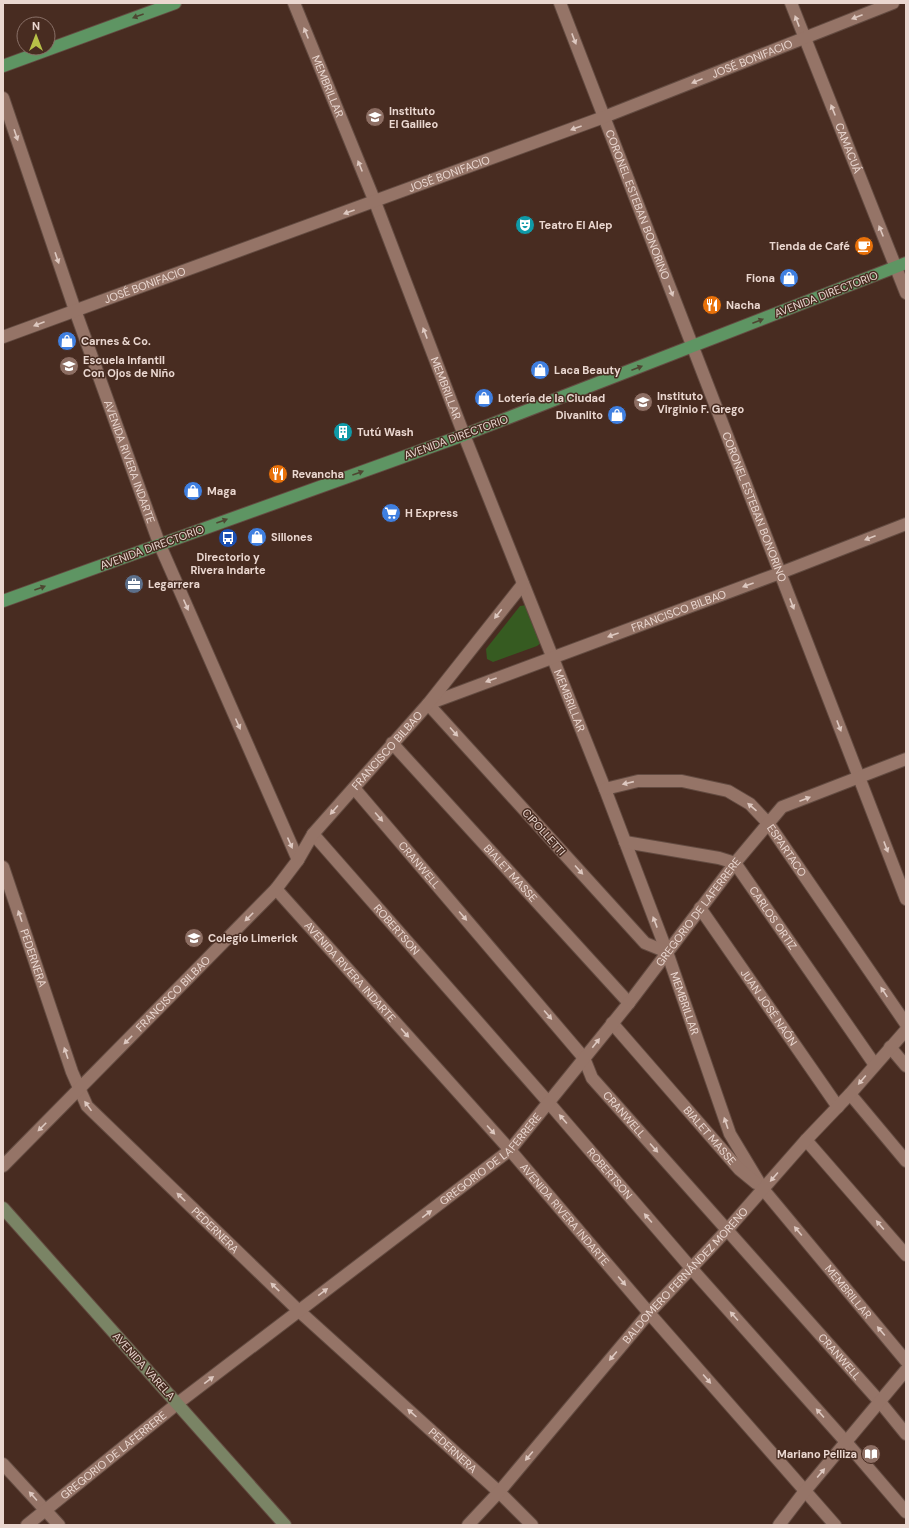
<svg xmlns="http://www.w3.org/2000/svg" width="909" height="1528" viewBox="0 0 909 1528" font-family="'DM Sans',sans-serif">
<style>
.green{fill:#365b21}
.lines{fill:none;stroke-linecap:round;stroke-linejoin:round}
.street-casing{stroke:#634b41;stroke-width:14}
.secondary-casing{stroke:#634b41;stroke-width:14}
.primary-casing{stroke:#634b41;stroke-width:14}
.street{stroke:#957467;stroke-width:12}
.secondary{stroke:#7a8465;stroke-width:12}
.primary{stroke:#5e9563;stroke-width:12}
.oneway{fill:#4e4632}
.oneway2{fill:#ddc8c0}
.labels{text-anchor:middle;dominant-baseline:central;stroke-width:3;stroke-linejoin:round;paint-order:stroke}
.street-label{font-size:11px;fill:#ead7d0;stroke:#482c21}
.poi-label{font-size:11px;font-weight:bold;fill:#ead7d0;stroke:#482c21;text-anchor:start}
</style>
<rect width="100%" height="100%" fill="#482c21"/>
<path class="green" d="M527 605 541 643 537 646 493 662 487 659 486 649 520 606Z"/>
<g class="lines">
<defs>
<g id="street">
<path id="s1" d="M294 3 375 202 464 435 605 789 667 952 730 1134 763 1189 906 1361"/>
<path id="s2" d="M560 3 906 899"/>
<path id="s3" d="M791 3 906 293"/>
<path id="s4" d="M3 98 75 310 159 543 298 860"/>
<path id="s5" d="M3 337 604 117 893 3"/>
<path id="s6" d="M392 743 629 1003"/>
<path id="s7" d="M354 788 584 1058 592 1078 880 1402 906 1434"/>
<path id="s8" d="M605 789 638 781H682L728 791 750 804 768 823 906 1024"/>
<path id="s9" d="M313 834 549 1103 691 1268 846 1442 906 1512"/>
<path id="s10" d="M625 842 719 858 735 863 875 1065"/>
<path id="s11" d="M3 867 72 1072 87 1106 299 1311 499 1492 532 1525"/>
<path id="s12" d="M276 889 510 1150 649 1313 835 1525"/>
<path id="s13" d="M700 908 838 1107"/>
<path id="s14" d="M667 952 645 943 428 704 780 573 906 524"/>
<path id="s15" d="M612 1023 739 1169 756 1183"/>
<path d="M890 1047 906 1066"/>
<path d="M850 1094 906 1161"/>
<path d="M806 1140 906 1255"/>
<path id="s16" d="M3 1166 276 889 298 860 313 834 428 704 523 584"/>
<path d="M3 1464 59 1525"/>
<path id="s17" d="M27 1525 178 1403 510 1150 629 1003 735 863 782 807 906 759"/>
<path id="s18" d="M468 1525 499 1492 649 1313 727 1230 806 1140 850 1094 906 1030"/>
<path d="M779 1525 805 1491 906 1370"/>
</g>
<path id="secondary" d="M3 1208 285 1525"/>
<path id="primary" d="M3 66 175 3
M3 601 464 435 906 263"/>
</defs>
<use href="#street" class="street-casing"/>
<use href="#secondary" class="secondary-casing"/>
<use href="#primary" class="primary-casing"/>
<use href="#street" class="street"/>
<use href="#secondary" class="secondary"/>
<use href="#primary" class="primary"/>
</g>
<defs><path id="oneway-solid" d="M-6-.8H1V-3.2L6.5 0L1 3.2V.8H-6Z"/></defs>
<g class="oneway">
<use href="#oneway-solid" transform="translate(138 16) rotate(160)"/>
<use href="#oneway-solid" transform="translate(758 321) rotate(-21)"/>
<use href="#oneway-solid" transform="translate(637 368) rotate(-21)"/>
<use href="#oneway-solid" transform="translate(358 473) rotate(-20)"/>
<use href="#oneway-solid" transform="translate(222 521) rotate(-20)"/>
<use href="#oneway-solid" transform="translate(40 588) rotate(-20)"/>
</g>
<g class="oneway2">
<use href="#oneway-solid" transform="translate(857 17) rotate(159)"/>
<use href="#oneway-solid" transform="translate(797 21) rotate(-111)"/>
<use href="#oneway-solid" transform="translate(306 33) rotate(-112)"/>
<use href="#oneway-solid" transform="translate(574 39) rotate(69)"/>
<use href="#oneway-solid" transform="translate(697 81) rotate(158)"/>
<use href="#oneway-solid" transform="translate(833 110) rotate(-112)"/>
<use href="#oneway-solid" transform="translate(576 128) rotate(160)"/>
<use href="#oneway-solid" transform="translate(16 135) rotate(71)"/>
<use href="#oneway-solid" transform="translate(360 166) rotate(-112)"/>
<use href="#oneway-solid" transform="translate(349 212) rotate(160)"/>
<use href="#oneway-solid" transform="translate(881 231) rotate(-112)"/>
<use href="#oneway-solid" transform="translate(57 258) rotate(71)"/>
<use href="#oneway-solid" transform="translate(671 291) rotate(69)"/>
<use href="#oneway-solid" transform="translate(39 324) rotate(159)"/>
<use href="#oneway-solid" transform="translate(425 333) rotate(-111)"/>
<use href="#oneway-solid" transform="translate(870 538) rotate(159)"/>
<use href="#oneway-solid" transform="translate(748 585) rotate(160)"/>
<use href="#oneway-solid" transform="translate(792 604) rotate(69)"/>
<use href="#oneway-solid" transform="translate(186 605) rotate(66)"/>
<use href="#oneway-solid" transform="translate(498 614) rotate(128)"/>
<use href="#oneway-solid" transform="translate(613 635) rotate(160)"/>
<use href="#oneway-solid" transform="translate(491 680) rotate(160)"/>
<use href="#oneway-solid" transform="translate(238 724) rotate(66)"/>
<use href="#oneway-solid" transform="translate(839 726) rotate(69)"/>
<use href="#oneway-solid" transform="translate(454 732) rotate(48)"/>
<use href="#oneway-solid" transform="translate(628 783) rotate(167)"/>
<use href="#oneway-solid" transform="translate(805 799) rotate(-21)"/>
<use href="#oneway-solid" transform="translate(752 807) rotate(-139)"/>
<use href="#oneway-solid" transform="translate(334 810) rotate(131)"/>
<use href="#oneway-solid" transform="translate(379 817) rotate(49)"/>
<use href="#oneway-solid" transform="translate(290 843) rotate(66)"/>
<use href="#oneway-solid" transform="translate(886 847) rotate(69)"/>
<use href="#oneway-solid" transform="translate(579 870) rotate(48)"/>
<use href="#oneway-solid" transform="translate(20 916) rotate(-109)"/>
<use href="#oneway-solid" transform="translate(463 916) rotate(49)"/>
<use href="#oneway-solid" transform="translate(249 917) rotate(135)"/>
<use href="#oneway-solid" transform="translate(655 922) rotate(-111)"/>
<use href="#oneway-solid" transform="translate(884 992) rotate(-124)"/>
<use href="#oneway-solid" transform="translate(548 1015) rotate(49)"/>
<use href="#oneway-solid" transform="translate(405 1033) rotate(48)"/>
<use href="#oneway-solid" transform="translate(128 1040) rotate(135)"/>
<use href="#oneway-solid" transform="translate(596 1043) rotate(-52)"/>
<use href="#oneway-solid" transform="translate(66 1053) rotate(-109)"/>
<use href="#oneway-solid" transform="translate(862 1080) rotate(130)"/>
<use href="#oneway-solid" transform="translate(88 1106) rotate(-126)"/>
<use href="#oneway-solid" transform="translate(563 1119) rotate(-131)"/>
<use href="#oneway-solid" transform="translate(726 1123) rotate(-109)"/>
<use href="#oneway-solid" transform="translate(42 1127) rotate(135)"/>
<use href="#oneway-solid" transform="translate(491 1130) rotate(48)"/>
<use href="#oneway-solid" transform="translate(654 1148) rotate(48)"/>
<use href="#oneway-solid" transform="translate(774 1177) rotate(131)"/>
<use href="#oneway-solid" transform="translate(181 1197) rotate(-136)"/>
<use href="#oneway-solid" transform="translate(427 1214) rotate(-37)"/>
<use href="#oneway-solid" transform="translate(648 1218) rotate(-131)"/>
<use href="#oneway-solid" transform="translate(880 1225) rotate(-131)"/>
<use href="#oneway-solid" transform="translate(798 1231) rotate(-130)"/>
<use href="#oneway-solid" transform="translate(622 1281) rotate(49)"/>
<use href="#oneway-solid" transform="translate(275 1287) rotate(-136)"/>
<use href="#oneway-solid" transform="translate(323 1292) rotate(-37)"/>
<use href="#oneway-solid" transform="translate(734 1316) rotate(-132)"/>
<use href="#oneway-solid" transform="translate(881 1331) rotate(-130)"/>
<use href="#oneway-solid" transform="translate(613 1356) rotate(130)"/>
<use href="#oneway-solid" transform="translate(707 1379) rotate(49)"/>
<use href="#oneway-solid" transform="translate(209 1380) rotate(-37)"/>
<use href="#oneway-solid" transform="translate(412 1413) rotate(-138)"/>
<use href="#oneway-solid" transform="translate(820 1413) rotate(-132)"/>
<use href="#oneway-solid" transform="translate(529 1456) rotate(130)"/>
<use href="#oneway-solid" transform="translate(821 1473) rotate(-50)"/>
<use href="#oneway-solid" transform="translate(33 1496) rotate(-132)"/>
</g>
<defs>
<symbol id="school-disc" viewBox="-11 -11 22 22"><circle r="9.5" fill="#8d6e63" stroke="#482c21"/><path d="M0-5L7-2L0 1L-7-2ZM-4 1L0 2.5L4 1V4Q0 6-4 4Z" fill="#fff"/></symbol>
<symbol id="theatre-disc" viewBox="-11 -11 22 22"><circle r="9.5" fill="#0f9aa8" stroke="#482c21"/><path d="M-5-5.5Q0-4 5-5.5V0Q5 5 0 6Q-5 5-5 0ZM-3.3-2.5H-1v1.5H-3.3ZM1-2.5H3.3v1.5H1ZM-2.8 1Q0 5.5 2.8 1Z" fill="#fff"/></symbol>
<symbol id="cafe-disc" viewBox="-11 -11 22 22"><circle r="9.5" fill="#e8710a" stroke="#482c21"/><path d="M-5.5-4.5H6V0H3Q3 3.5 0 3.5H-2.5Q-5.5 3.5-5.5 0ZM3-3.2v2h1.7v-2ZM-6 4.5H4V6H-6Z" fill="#fff"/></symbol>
<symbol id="shop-disc" viewBox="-11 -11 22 22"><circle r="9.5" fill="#3f7fe0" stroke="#482c21"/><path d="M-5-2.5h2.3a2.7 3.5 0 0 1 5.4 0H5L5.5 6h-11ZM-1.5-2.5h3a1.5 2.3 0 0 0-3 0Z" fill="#fff"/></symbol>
<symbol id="restaurant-disc" viewBox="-11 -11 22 22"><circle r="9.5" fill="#e8710a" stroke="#482c21"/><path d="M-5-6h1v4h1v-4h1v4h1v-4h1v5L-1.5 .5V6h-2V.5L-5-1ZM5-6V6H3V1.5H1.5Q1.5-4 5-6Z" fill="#fff"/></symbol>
<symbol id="building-disc" viewBox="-11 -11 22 22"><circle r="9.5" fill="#0f9aa8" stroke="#482c21"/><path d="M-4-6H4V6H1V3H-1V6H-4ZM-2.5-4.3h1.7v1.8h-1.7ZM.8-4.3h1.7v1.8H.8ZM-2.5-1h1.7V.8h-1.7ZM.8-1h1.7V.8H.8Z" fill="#fff"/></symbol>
<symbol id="supermarket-disc" viewBox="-11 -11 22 22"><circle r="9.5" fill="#3f7fe0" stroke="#482c21"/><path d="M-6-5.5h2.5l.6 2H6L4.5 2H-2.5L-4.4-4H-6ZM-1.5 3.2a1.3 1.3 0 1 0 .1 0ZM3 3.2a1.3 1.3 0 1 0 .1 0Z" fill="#fff"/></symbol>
<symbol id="bus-disc" viewBox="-11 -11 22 22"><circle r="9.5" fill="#1a4fb4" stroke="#482c21"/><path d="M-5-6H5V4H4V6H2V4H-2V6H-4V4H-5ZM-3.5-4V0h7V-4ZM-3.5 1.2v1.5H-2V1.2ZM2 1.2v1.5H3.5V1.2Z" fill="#fff"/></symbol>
<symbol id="office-disc" viewBox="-11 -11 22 22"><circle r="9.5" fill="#5c6f8a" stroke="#482c21"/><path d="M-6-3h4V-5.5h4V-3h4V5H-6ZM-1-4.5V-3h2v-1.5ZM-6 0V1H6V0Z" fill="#fff"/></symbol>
<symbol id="library-disc" viewBox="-11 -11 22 22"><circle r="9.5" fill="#8d6e63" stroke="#482c21"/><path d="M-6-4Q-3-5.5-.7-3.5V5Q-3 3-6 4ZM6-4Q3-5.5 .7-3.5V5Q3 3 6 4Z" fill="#fff"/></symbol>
</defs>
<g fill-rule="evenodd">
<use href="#school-disc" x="364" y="106" width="22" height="22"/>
<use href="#theatre-disc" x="514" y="214" width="22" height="22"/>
<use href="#cafe-disc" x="853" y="235" width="22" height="22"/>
<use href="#shop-disc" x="778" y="267" width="22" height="22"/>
<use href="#restaurant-disc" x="701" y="294" width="22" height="22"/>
<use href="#shop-disc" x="56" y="330" width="22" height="22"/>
<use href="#school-disc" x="58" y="355" width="22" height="22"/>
<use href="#shop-disc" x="529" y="359" width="22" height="22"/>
<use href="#shop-disc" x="473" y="387" width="22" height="22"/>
<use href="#school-disc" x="632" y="391" width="22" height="22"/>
<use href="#shop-disc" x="606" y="404" width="22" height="22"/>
<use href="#building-disc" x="332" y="421" width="22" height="22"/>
<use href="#restaurant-disc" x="267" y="463" width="22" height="22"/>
<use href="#shop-disc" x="182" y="480" width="22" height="22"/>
<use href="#supermarket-disc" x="380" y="502" width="22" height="22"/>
<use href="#shop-disc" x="246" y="526" width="22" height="22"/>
<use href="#bus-disc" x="217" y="527" width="22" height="22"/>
<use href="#office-disc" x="123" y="573" width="22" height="22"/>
<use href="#school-disc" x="183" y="927" width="22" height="22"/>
<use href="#library-disc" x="860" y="1443" width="22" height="22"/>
</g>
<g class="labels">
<g class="street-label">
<text stroke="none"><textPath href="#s5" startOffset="799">JOSÉ BONIFACIO</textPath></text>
<text stroke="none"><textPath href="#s1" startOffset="90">MEMBRILLAR</textPath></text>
<text stroke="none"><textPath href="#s3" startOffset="156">CAMACUÁ</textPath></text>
<text stroke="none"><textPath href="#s5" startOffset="475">JOSÉ BONIFACIO</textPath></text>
<text stroke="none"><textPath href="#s2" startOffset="216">CORONEL ESTEBAN BONORINO</textPath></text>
<text stroke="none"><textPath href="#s5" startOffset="151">JOSÉ BONIFACIO</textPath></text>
<text transform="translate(826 294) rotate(-21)">AVENIDA DIRECTORIO</text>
<text stroke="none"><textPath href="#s1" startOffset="414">MEMBRILLAR</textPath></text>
<text transform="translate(456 437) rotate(-20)">AVENIDA DIRECTORIO</text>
<text stroke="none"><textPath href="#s4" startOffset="385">AVENIDA RIVERA INDARTE</textPath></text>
<text stroke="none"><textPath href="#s2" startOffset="540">CORONEL ESTEBAN BONORINO</textPath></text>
<text transform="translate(152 547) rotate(-20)">AVENIDA DIRECTORIO</text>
<text stroke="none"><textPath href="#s14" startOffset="614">FRANCISCO BILBAO</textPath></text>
<text stroke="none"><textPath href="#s1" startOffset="750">MEMBRILLAR</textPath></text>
<text stroke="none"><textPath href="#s16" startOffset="567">FRANCISCO BILBAO</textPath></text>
<text transform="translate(544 832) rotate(48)">CIPOLLETTI</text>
<text stroke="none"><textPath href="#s8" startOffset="210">ESPARTACO</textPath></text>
<text stroke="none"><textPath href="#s7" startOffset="101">CRANWELL</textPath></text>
<text stroke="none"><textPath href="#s6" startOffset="176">BIALET MASSE</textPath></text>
<text stroke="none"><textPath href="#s17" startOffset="915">GREGORIO DE LAFERRERE</textPath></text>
<text stroke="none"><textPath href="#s10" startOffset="179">CARLOS ORTIZ</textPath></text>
<text stroke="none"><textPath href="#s9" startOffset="127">ROBERTSON</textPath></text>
<text stroke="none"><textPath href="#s11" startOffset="96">PEDERNERA</textPath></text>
<text stroke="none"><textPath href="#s12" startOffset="111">AVENIDA RIVERA INDARTE</textPath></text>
<text stroke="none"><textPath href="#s16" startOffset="242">FRANCISCO BILBAO</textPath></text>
<text stroke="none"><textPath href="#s1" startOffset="1074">MEMBRILLAR</textPath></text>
<text stroke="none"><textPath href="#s13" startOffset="121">JUAN JOSÉ NAÓN</textPath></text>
<text stroke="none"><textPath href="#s7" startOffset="425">CRANWELL</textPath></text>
<text stroke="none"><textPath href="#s15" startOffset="149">BIALET MASSE</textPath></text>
<text stroke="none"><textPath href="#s17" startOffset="591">GREGORIO DE LAFERRERE</textPath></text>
<text stroke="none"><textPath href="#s9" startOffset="451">ROBERTSON</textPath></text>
<text stroke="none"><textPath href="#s12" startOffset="435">AVENIDA RIVERA INDARTE</textPath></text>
<text stroke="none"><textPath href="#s11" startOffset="432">PEDERNERA</textPath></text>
<text stroke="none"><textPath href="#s18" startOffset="331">BALDOMERO FERNÁNDEZ MORENO</textPath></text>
<text stroke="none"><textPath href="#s1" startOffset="1410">MEMBRILLAR</textPath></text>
<text stroke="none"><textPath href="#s7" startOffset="749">CRANWELL</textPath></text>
<text transform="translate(144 1366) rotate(48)">AVENIDA VARELA</text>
<text stroke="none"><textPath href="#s11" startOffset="756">PEDERNERA</textPath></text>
<text stroke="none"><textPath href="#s17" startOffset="111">GREGORIO DE LAFERRERE</textPath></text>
</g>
<g class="poi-label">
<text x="389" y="111">Instituto<tspan x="389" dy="13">El Galileo</tspan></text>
<text x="539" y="225">Teatro El Alep</text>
<text x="850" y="246" text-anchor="end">Tienda de Café</text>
<text x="775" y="278" text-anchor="end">Fiona</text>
<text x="726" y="305">Nacha</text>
<text x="81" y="341">Carnes &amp; Co.</text>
<text x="83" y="360">Escuela Infantil<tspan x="83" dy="13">Con Ojos de Niño</tspan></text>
<text x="554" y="370">Laca Beauty</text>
<text x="657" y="396">Instituto<tspan x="657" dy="13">Virginio F. Grego</tspan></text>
<text x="498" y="398">Lotería de la Ciudad</text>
<text x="603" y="415" text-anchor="end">Divanlito</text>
<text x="357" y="432">Tutú Wash</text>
<text x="292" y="474">Revancha</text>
<text x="207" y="491">Maga</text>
<text x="405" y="513">H Express</text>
<text x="271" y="537">Sillones</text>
<text x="228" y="557" text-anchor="middle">Directorio y<tspan x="228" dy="13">Rivera Indarte</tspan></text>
<text x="148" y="584">Legarrera</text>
<text x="208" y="938">Colegio Limerick</text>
<text x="857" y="1454" text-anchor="end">Mariano Pelliza</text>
</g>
</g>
<rect width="909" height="1528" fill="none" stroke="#ead7d0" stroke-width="8"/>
<g transform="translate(36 36)"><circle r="19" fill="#482c21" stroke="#897067"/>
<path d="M0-3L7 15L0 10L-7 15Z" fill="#b7c148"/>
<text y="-6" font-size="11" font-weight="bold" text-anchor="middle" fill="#ead7d0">N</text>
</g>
</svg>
